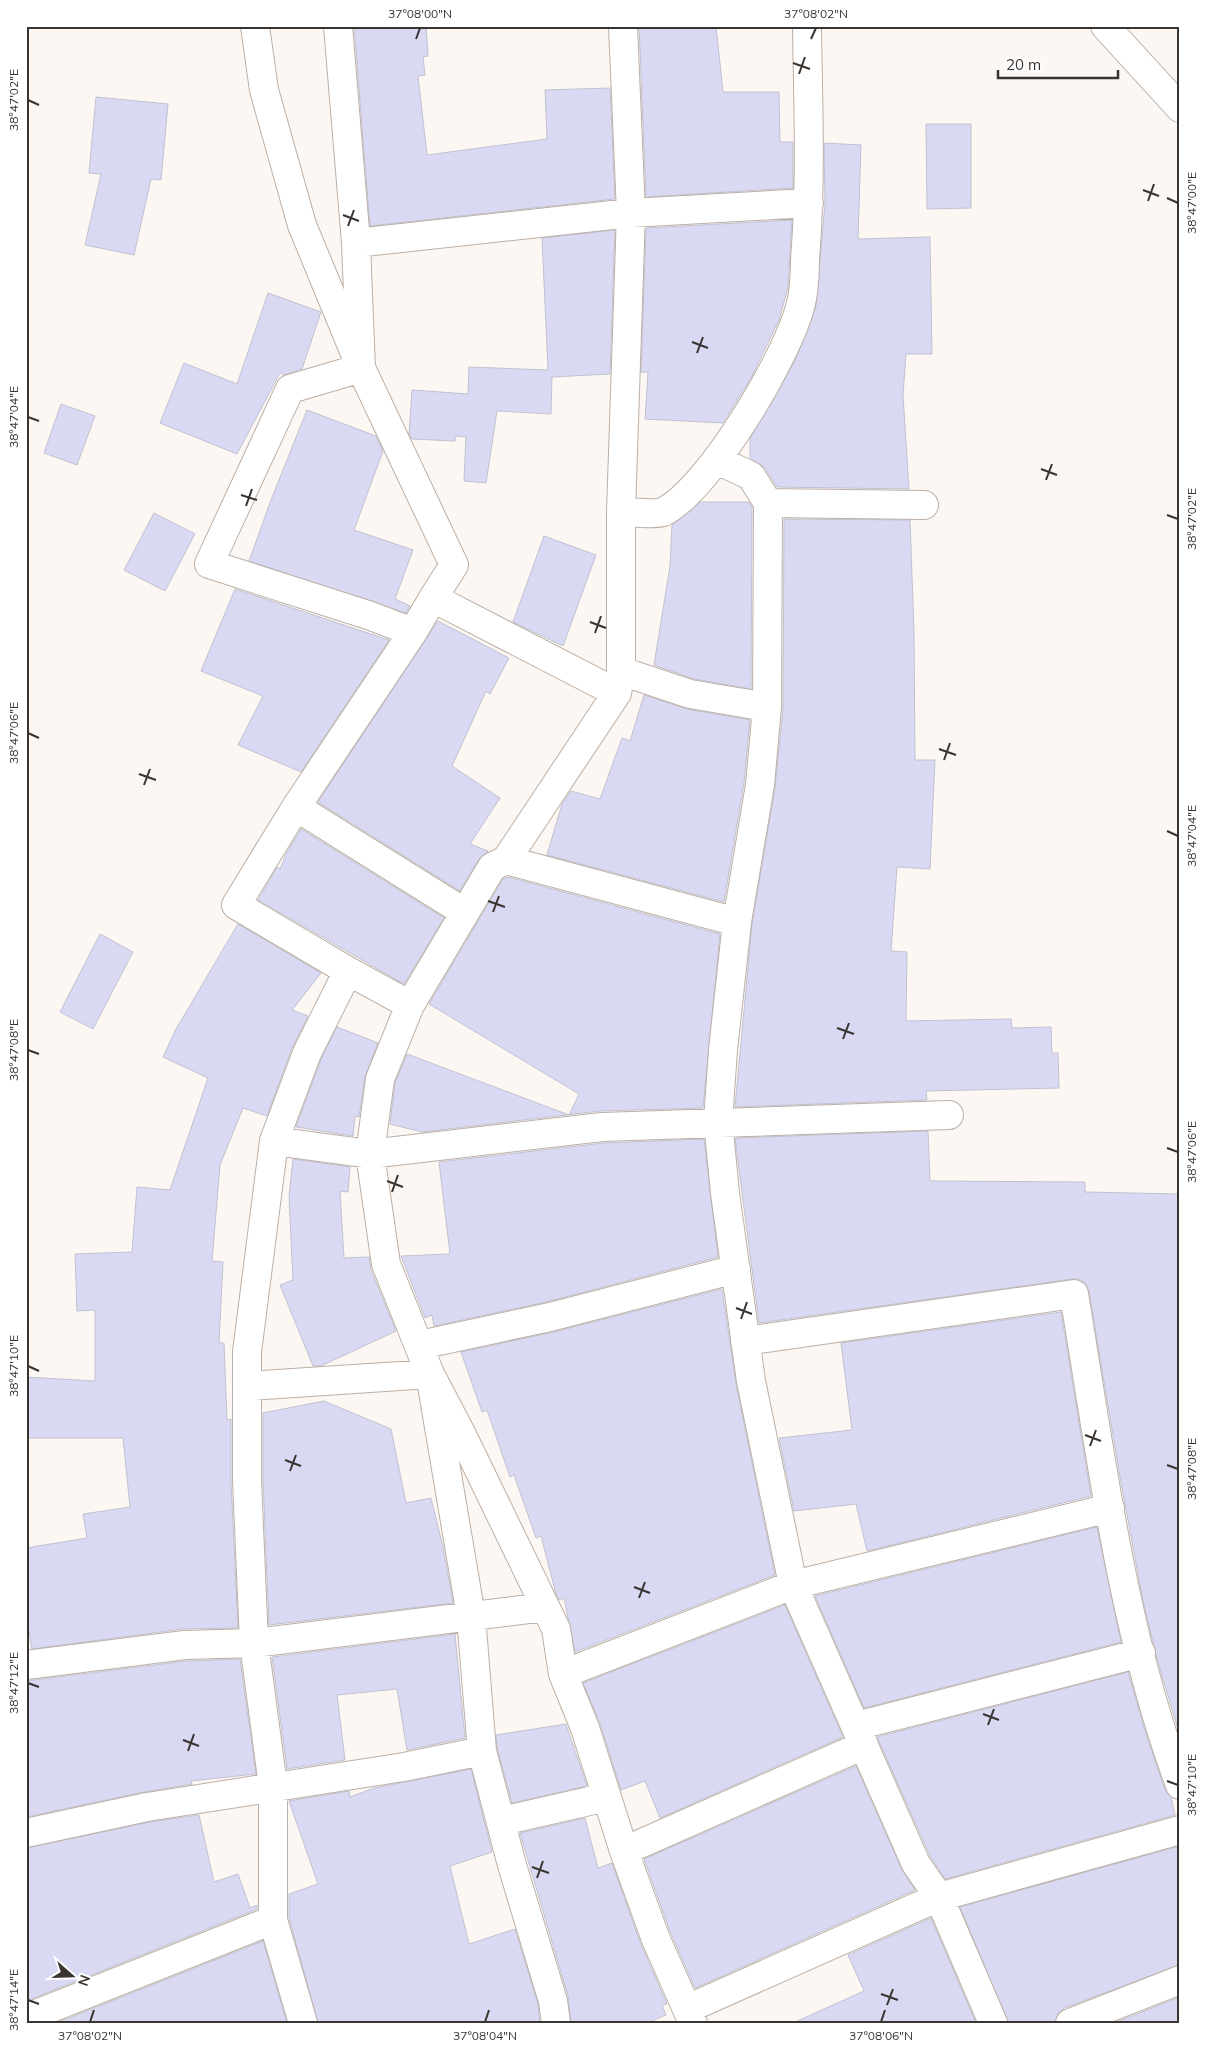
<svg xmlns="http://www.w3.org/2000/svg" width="1206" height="2049" viewBox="0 0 1206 2049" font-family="Mulish,sans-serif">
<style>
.building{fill:#d9d9f4;stroke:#c1c1d0}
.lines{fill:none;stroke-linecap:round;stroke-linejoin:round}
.minor-casing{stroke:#bcafa5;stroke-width:30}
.minor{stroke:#fff;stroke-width:28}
.ticks{fill:none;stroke:#393430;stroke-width:2}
.neatline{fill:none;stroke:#393430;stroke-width:2}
.ticks-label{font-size:12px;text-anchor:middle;fill:#393430}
</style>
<rect width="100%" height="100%" fill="#fdf7f3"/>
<path class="building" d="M354 26H426L428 56 423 57 425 75 418 76 427 155 547 139 545 90 610 88 615 199 370 226Z
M639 26H716L723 92H779L780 142H793V188L646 197Z
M96 97 168 104 161 180 151 179 134 255 85 245 101 174 89 173Z
M926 124H971V208L927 209Z
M824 143 861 145 858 239 930 237 932 354H906L903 395 909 489 777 487 764 467 750 458V438L795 361 816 306 825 203Z
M792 220 788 287 779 320 751 378 723 423 645 419 648 372H641L646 228Z
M615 230 610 374 552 377 551 414 497 411 486 483 464 481 466 437 455 436V441L412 439 409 434 412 390 468 394 469 367 548 370 542 238Z
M268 293 321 312 302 369 284 375 280 373 237 454 160 423 184 363 237 384Z
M61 404 95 416 77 465 44 453Z
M307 410 376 436 383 451 354 530 413 550 395 599 410 606 406 613 249 561 271 500Z
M700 502H749L752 507 751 689 694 679 654 665 670 566 672 525Z
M154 513 195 534 165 591 124 570Z
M784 519 910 520 914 631 915 760H935L930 869 897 867 891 951 907 952 906 1021 1011 1019 1012 1028 1051 1027 1052 1053H1058L1059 1088 926 1091 927 1100 735 1107 752 924 775 788 783 708Z
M544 536 596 555 563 646 513 622Z
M235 589 389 640 301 772 238 745 263 696 201 671Z
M438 621 509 658 490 694 486 691 452 766 500 798 470 844 488 851 479 859 460 891 318 802Z
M644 695 687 709 750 720 744 783 724 902 547 855 562 804 571 791 600 799 622 738 630 741Z
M301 829 444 918 404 984 258 900 277 867 280 869 286 854Z
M508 877 720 934 703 1108 600 1111 422 1132 390 1124 395 1083 407 1054 569 1115 579 1094 429 1004 503 879Z
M238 924 321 973 292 1010 308 1016 292 1048 267 1116 243 1108 220 1165 212 1261 223 1262 219 1343H224L227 1420 231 1419V1481L238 1628 183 1629 32 1649 26 1614V1548L87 1538 83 1514 130 1507 123 1438H26V1377L95 1381V1310L77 1311 75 1254 132 1252 137 1187 170 1190 208 1078 163 1057 176 1029Z
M100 934 133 952 93 1029 60 1012Z
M337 1027 378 1043 365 1077 359 1117 355 1116 353 1136 296 1127 321 1059Z
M928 1131 930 1181 1085 1182V1192L1180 1194V1736L1158 1662 1143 1601 1120 1477 1089 1292 1086 1284 1079 1279H1072L759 1323 735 1138Z
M704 1139 718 1257 546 1302 434 1326 432 1315 425 1318 401 1256 450 1254 439 1162 603 1143Z
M293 1159 350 1167 348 1192 340 1191 344 1258 369 1257 371 1270 396 1331 321 1366H313L280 1285 293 1280 289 1197Z
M722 1289 736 1384 775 1575 575 1652 564 1598 559 1600 556 1594 541 1536 536 1538 514 1475 510 1477 487 1410 482 1412 461 1352 554 1332Z
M1061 1312 1091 1496 867 1551 856 1504 794 1511 779 1438 852 1430 841 1343Z
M324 1401 391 1429 406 1503 431 1498 443 1547 453 1603 269 1625 263 1480V1413Z
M1097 1527 1121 1642 864 1708 815 1596Z
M785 1605 843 1737 660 1818 645 1781 621 1790 600 1723 583 1683Z
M455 1634 465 1738 407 1750 397 1689 337 1695 345 1760 287 1769 272 1657Z
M240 1659 256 1774 191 1781 192 1784 144 1792 26 1817V1681L186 1661Z
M1128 1672 1145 1731 1165 1790 1171 1797 1175 1815 945 1879 930 1856 877 1737Z
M566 1724 587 1786 512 1803 497 1748 496 1735Z
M856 1766 902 1870 915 1890 695 1988 670 1931 644 1859Z
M471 1769 492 1852 450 1866 469 1944 515 1929 538 2004 540 2023H318L289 1918V1894L318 1884 289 1801 349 1791 350 1797 374 1788Z
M199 1815 214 1882 238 1874 250 1908 257 1905V1909L26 2001V1848L150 1822Z
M585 1818 598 1868 612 1863 640 1942 667 2004 662 2005 666 2015 647 2023H571L568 1996 520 1833Z
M1180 1846V1965L1064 2008 1058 2014 1055 2023H1008L960 1907Z
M931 1918 976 2023H793L864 1991 848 1955Z
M263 1941 287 2023 59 2022Z
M1180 1997V2023H1114Z"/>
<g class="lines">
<defs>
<path id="minor" d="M255 26 264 90 302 225 361 368 454 565 433 598 617 693
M338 26 356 243
M623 26 631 213 621 512V671L617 693 506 860 492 867 410 1005 380 1079 370 1154 386 1264 430 1374 463 1437 556 1629 563 1674 585 1728 624 1851 655 1937 693 2023
M1105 26 1180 108
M717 460 751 476 768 503 767 707 760 785 737 922 723 1050 718 1121 725 1193 751 1381 793 1585 916 1864 939 1897 993 2023
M768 503 924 505
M621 512C631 512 655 515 663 512 709 490 790 353 801 303 806 285 804 264 806 246 811 173 808 100 807 26
M433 598 413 632 368 615 209 564 290 389 361 368 356 243 631 213 809 203
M621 671 690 694 767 707
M296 807 464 912
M506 860 737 922
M348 971 236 905 296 807 413 632
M274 1141 370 1154 602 1127 949 1115
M745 1341 1074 1294C1101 1456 1122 1630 1180 1785
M420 1345 550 1317 736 1269
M248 1386 430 1374 471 1616 482 1751
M26 1665 185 1645 254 1643 545 1607
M563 1674 793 1585 1110 1508
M856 1726 1141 1653
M502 1821 607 1797
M26 1833 147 1807 404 1767 482 1751 512 1865 553 2001 556 2023
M624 1851 864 1745
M687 2009 939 1897 1180 1830
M26 2018 273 1920
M303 2023 273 1920V1786L254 1643 247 1480V1352L274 1141 307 1053 348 971 410 1005
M1070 2023 1180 1980"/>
</defs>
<use href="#minor" class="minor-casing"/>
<use href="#minor" class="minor"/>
</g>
<path class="ticks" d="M416 39 420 28M811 39 816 28M793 63 810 69M799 74 805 57M28 100 39 105M1143 190 1159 196M1167 198 1178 203M1148 201 1154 184M343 215 359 221M348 226 354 210M692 342 708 348M697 353 703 337M28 417 39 421M1041 469 1057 475M1046 480 1052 464M241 495 257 500M246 506 252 489M1167 515 1178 519M590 622 606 628M595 633 601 616M28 733 39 738M939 749 956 755M944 760 950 743M139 774 156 780M144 785 150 769M1167 831 1178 836M488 901 505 907M493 912 499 896M837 1028 854 1034M843 1039 849 1023M28 1050 39 1054M1167 1148 1178 1152M387 1181 403 1187M392 1192 398 1175M736 1308 752 1314M741 1319 747 1302M28 1366 39 1371M1085 1435 1101 1441M1090 1446 1096 1430M285 1460 301 1466M1167 1465 1178 1469M290 1471 296 1455M634 1587 650 1593M639 1598 645 1582M28 1683 39 1687M983 1714 999 1720M988 1725 994 1709M183 1740 199 1746M188 1751 194 1734M1167 1781 1178 1785M532 1867 549 1873M537 1878 543 1861M881 1994 898 2000M28 2000 39 2004M887 2005 893 1989M90 2022 94 2010M485 2022 489 2010M881 2022 885 2010"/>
<rect width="1206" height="2049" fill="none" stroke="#ffffff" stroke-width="55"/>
<g transform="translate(72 1976) rotate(110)" stroke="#ffffff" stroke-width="4" paint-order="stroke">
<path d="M0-4L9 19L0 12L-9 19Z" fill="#393430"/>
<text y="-8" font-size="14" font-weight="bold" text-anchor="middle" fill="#393430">N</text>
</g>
<path d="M998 70v8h120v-8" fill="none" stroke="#393430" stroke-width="2.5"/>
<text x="1006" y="70" font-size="15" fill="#393430" stroke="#ffffff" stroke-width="4" paint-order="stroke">20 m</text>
<rect x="28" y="28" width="1150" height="1994" class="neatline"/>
<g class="ticks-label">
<text x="420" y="18">37°08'00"N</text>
<text x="816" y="18">37°08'02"N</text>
<text transform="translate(14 100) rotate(-90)" y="4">38°47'02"E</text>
<text transform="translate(1192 203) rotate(-90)" y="4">38°47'00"E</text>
<text transform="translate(14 417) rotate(-90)" y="4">38°47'04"E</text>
<text transform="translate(1192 519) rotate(-90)" y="4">38°47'02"E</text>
<text transform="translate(14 733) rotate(-90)" y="4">38°47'06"E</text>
<text transform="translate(1192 836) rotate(-90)" y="4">38°47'04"E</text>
<text transform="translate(14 1050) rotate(-90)" y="4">38°47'08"E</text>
<text transform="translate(1192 1152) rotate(-90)" y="4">38°47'06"E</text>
<text transform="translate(14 1366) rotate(-90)" y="4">38°47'10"E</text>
<text transform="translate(1192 1469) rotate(-90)" y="4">38°47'08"E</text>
<text transform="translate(14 1683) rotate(-90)" y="4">38°47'12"E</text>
<text transform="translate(1192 1785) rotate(-90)" y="4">38°47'10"E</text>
<text transform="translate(14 2000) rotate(-90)" y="4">38°47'14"E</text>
<text x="90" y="2040">37°08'02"N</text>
<text x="485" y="2040">37°08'04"N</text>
<text x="881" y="2040">37°08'06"N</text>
</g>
</svg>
